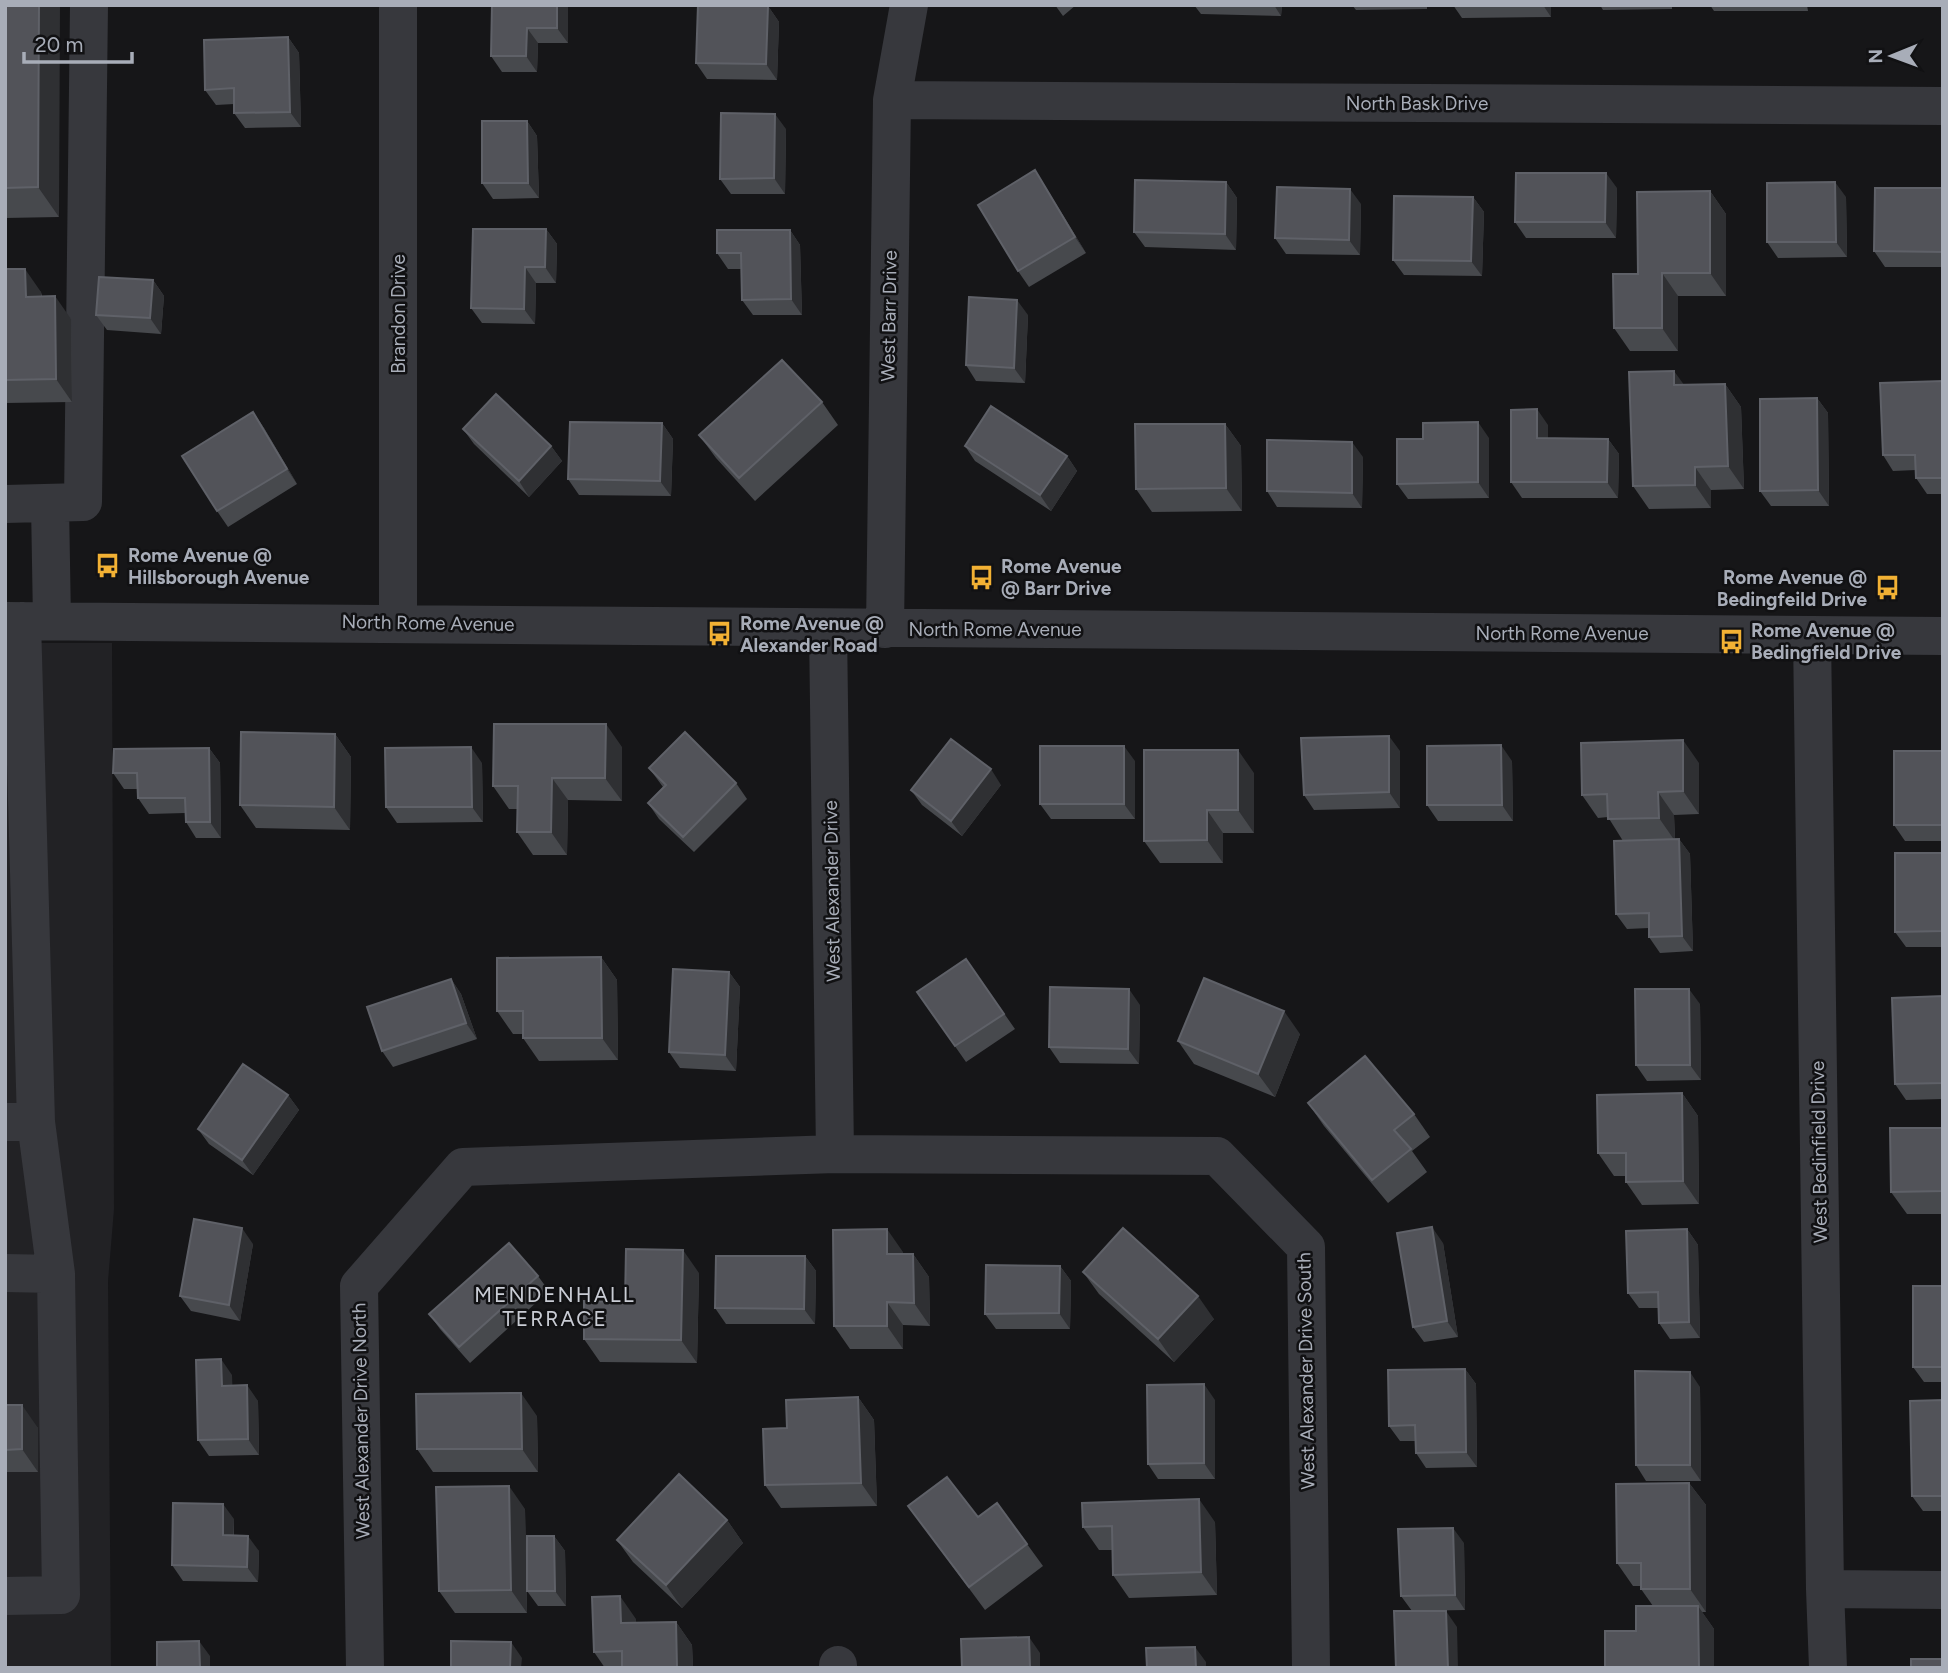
<svg xmlns="http://www.w3.org/2000/svg" width="1948" height="1673" viewBox="0 0 1948 1673" font-family="Figtree,sans-serif">
<style>
.built{fill:#222225}
.lines{fill:none;stroke-linecap:round;stroke-linejoin:round}
.minor{stroke:#37383d;stroke-width:38}
.wall{fill:#47494d}
.shaded-wall{fill:#2f3033}
.building{fill:#525359;stroke:#5f6168;stroke-width:2}
.labels{text-anchor:middle;dominant-baseline:central;stroke-width:5;stroke-linejoin:round;paint-order:stroke}
.street-label{font-size:19px;fill:#a8adb8;stroke:#111113}
.poi-label{font-size:19px;font-weight:bold;fill:#a8adb8;stroke:#111113;text-anchor:start}
.neighbourhood-label{font-size:21px;letter-spacing:2px;fill:#c9ccd4;stroke:#111113}
</style>
<rect width="100%" height="100%" fill="#161618"/>
<path class="built" d="M5 643H112L114 1209 108 1281 111 1668H5Z"/>
<g class="lines">
<path class="minor" d="M892 100 1943 106
M5 504 83 502 89 5
M50 504 52 621
M5 621 1943 636
M398 623V5
M828 628 835 1154
M885 629 892 100 909 5
M1812 635 1825 1589 1828 1668
M5 1122H36L22 621
M36 1122 56 1274
M5 1273 56 1274 61 1595 5 1596
M1825 1589 1943 1590
M838 1665V1668
M365 1668 359 1286 463 1167 835 1154 1217 1156 1306 1247 1311 1668"/>
</g>
<path class="wall" d="M5 5 59 217 5 218Z
M492 5H568V43H538L537 72H502L491 56Z
M1055 5H1076L1063 16Z
M1194 5H1282L1281 16 1201 14Z
M1352 5H1427V9L1356 10Z
M1453 5H1551V17L1462 18Z
M1600 5H1672V9L1603 10Z
M1710 5H1807L1808 11H1714Z
M768 6 779 22 777 80 707 79 696 63Z
M288 37 299 53 301 127 245 128 234 113V104L216 105 205 90Z
M527 121 537 136 539 198 493 199 482 183Z
M786 129 785 194H731L720 179Z
M1035 170 1045 186 1086 253 1029 287 1018 271Z
M1226 182 1237 198 1236 250 1145 247 1134 232Z
M1617 188 1616 238H1526L1515 222Z
M1943 188V267H1885L1874 251Z
M1710 191 1726 214V296H1678V351H1630L1614 328 1638 274Z
M1473 197 1484 212 1482 276 1404 275 1393 260Z
M1846 197 1847 257 1778 258 1767 242Z
M1361 204 1360 255 1286 254 1275 238Z
M546 229 557 244 556 283H536L535 324 482 323 471 308Z
M790 230 800 245 802 315H753L742 300V269H728L717 253Z
M5 269 41 292 42 296 71 319 72 402 5 403Z
M153 280 164 296 161 334 107 330 96 315Z
M1028 315 1025 383 976 381 966 365Z
M1943 381V494H1927L1916 478V470L1893 471 1883 455Z
M1725 384 1741 407 1744 489 1711 490V508L1649 509 1633 486 1684 385Z
M1817 398 1828 413 1829 506H1771L1760 491Z
M822 402 838 425 755 501 716 458 699 435Z
M253 412 264 428 297 484 228 527 217 511Z
M662 423 673 439 671 496 579 495 568 479Z
M1225 424 1241 446 1242 511 1152 512 1136 489Z
M1548 425V438L1608 439 1619 454 1618 498H1522L1511 482Z
M463 429 551 446 562 461 529 497 474 444Z
M1489 438V498L1408 499 1397 484Z
M965 446 1067 456 1077 471 1051 511 975 461Z
M1363 457 1362 508 1277 507 1267 491Z
M335 734 351 757 350 830 256 828 240 805Z
M622 747V801L568 800 567 855H533L517 832 518 809H509L493 786Z
M209 748 220 763 221 838H196L186 822 185 813 149 814 138 798V789H124L113 773Z
M1400 751V808L1314 810 1304 795Z
M1943 751V841H1905L1894 825Z
M1135 761V819H1051L1040 804Z
M1512 761 1513 821H1438L1427 805Z
M482 763 483 822 397 823 386 807Z
M1699 763V814L1674 815 1675 839H1679L1690 854 1693 951 1660 953 1649 937V928L1627 929 1616 914 1623 841 1608 817 1598 818 1582 795Z
M649 768 736 783 747 799 694 852 659 819 648 803 663 787Z
M1254 773V833H1223V863H1160L1144 841Z
M1001 785 962 836 922 805 911 790Z
M1943 853V947H1906L1895 932Z
M601 957 617 980 618 1060 539 1061 523 1038V1034H513L497 1011Z
M966 959 1015 1029 966 1062 917 992Z
M729 972 740 987 736 1071 680 1068 669 1052Z
M451 979 461 994 477 1039 393 1067 382 1051Z
M1943 996V1099L1906 1100 1895 1084Z
M1700 1004 1701 1080 1647 1081 1636 1065Z
M1140 1005 1139 1064 1060 1063 1049 1047Z
M1300 1034 1275 1097 1194 1064 1178 1041Z
M1682 1093 1698 1116 1699 1204 1642 1205 1626 1182V1176H1614L1598 1153Z
M288 1095 299 1110 253 1175 209 1144 198 1129Z
M1308 1103 1414 1114 1430 1137 1412 1151 1427 1172 1388 1203 1324 1126Z
M1943 1128V1214H1907L1891 1192Z
M1687 1229 1698 1245 1700 1338 1670 1339 1659 1323V1308H1639L1628 1293Z
M1443 1243 1458 1337 1424 1342 1413 1327Z
M253 1244 240 1321 191 1311 180 1296Z
M903 1252V1254H913L929 1277 930 1326 903 1325V1349H850L834 1326Z
M805 1256 816 1271 815 1324H726L715 1308Z
M1060 1266 1071 1281 1070 1329H996L985 1314Z
M1083 1272 1214 1319 1174 1362 1099 1294Z
M699 1273 697 1363 600 1362 584 1339Z
M538 1276 549 1291 470 1363 440 1329 429 1314Z
M1943 1286V1382H1924L1913 1367Z
M1465 1369 1476 1384 1477 1467 1426 1468 1416 1453 1415 1441H1400L1389 1426Z
M232 1375V1386L258 1401 259 1455 209 1456 198 1440Z
M1700 1387 1701 1481H1646L1636 1465Z
M858 1397 874 1420 877 1506 781 1508 765 1485Z
M1215 1400V1479H1158L1148 1464Z
M1943 1400V1511H1923L1912 1496Z
M5 1405 38 1428V1472H5Z
M537 1416 538 1472H433L417 1449Z
M1689 1483 1706 1505V1612H1702L1714 1629 1636 1631 1653 1606 1641 1589V1586H1633L1617 1563Z
M908 1506 1027 1544 1043 1566 985 1610Z
M525 1509 527 1613H455L439 1591Z
M234 1519V1536L259 1551 258 1582 183 1581 172 1565Z
M727 1520 743 1543 682 1608 633 1562 617 1540Z
M1215 1522 1217 1595 1129 1598 1113 1575V1550H1099L1083 1527Z
M554 1536 565 1551 566 1606H538L527 1591Z
M1464 1543 1465 1610 1412 1611 1401 1596Z
M636 1619V1623L676 1622 692 1645 693 1668H605L594 1652Z"/>
<path class="shaded-wall" d="M39 5H60L59 217 38 187Z
M557 5H568V43L557 28Z
M1274 5H1282L1281 16Z
M1543 5H1551V17Z
M768 6 779 22 777 80 766 64Z
M527 28 538 43 537 72 526 56Z
M288 37 299 53 301 127 290 112Z
M775 114 786 129 785 194 774 178Z
M527 121 537 136 539 198 528 183Z
M1035 170 1045 186 1086 253 1075 237Z
M1606 173 1617 188 1616 238 1605 222Z
M1226 182 1237 198 1236 250 1225 234Z
M1835 182 1846 197 1847 257 1836 242Z
M1350 189 1361 204 1360 255 1349 240Z
M1710 191 1726 214V296L1710 273Z
M1473 197 1484 212 1482 276 1471 261Z
M546 229 557 244 556 283 545 267Z
M790 230 800 245 802 315 791 299Z
M525 267 536 283 535 324 524 309Z
M25 269 41 292 42 320 26 297Z
M1662 273 1678 296V351L1662 328Z
M153 280 164 296 161 334 150 318Z
M55 296 71 319 72 402 56 379Z
M1017 300 1028 315 1025 383 1014 368Z
M1674 371 1690 393 1674 385Z
M1725 384 1741 407 1744 489 1728 466Z
M1817 398 1828 413 1829 506 1818 490Z
M1537 409 1548 425V454L1537 438Z
M253 412 264 428 297 484 287 469Z
M1478 422 1489 438V498L1478 482Z
M662 423 673 439 671 496 660 481Z
M1225 424 1241 446 1242 511 1226 488Z
M1608 439 1619 454 1618 498 1607 482Z
M1352 442 1363 457 1362 508 1352 493Z
M551 446 562 461 529 497 519 481Z
M1067 456 1077 471 1051 511 1040 495Z
M1695 467 1711 490V508L1695 485Z
M606 724 622 747V801L605 778Z
M335 734 351 757 350 830 334 807Z
M1389 736 1400 751V808L1389 792Z
M1683 740 1699 763V814L1683 791Z
M1501 745 1512 761 1513 821 1502 805Z
M1124 746 1135 761V819L1124 804Z
M471 747 482 763 483 822 472 807Z
M209 748 220 763 221 838 210 822Z
M1238 750 1254 773V833L1238 810Z
M991 769 1001 785 962 836 951 821Z
M552 778 568 800 567 855 551 832Z
M1658 792 1674 815 1675 841 1659 818Z
M1207 810 1223 833V863L1207 840Z
M1679 839 1690 854 1693 951 1682 936Z
M601 957 617 980 618 1060 602 1038Z
M729 972 740 987 736 1071 725 1055Z
M451 979 461 994 477 1039 466 1023Z
M1129 989 1140 1005 1139 1064 1128 1049Z
M1689 989 1700 1004 1701 1080 1690 1065Z
M1284 1011 1300 1034 1275 1097 1258 1074Z
M1682 1093 1698 1116 1699 1204 1683 1181Z
M288 1095 299 1110 253 1175 242 1160Z
M1432 1227 1443 1243 1458 1337 1447 1321Z
M242 1228 253 1244 240 1321 229 1305Z
M887 1229 903 1252V1277L887 1254Z
M1687 1229 1698 1245 1700 1338 1689 1322Z
M683 1250 699 1273 697 1363 681 1340Z
M913 1254 929 1277 930 1326 914 1303Z
M805 1256 816 1271 815 1324 804 1309Z
M1060 1266 1071 1281 1070 1329 1059 1313Z
M1198 1296 1214 1319 1174 1362 1158 1339Z
M887 1302 903 1325V1349L887 1326Z
M221 1359 232 1375 233 1402 222 1386Z
M1465 1369 1476 1384 1477 1467 1466 1452Z
M1690 1372 1700 1387 1701 1481 1690 1465Z
M1204 1384 1215 1400V1479L1204 1463Z
M247 1385 258 1401 259 1455 248 1439Z
M521 1393 537 1416 538 1472 522 1449Z
M858 1397 874 1420 877 1506 861 1483Z
M22 1405 38 1428V1472L22 1449Z
M1689 1483 1706 1505V1612L1690 1589Z
M509 1486 525 1509 527 1613 511 1590Z
M1199 1499 1215 1522 1217 1595 1201 1572Z
M223 1504 234 1519 233 1551 223 1535Z
M727 1520 743 1543 682 1608 666 1585Z
M1453 1528 1464 1543 1465 1610 1455 1595Z
M248 1536 259 1551 258 1582 247 1567Z
M554 1536 565 1551 566 1606 555 1591Z
M620 1596 636 1619 637 1646 621 1623Z
M1698 1606 1714 1629V1668H1699Z
M1446 1611 1457 1627 1458 1668H1448Z
M676 1622 692 1645 693 1668H677Z
M1029 1637 1040 1653V1668H1030Z
M199 1641 210 1656V1668H200Z
M511 1642 522 1658 521 1668H510Z
M1195 1647 1206 1662V1668H1196Z"/>
<path class="building" d="M5 5H39L38 187 5 188Z
M492 5H557V28H527L526 56H491Z
M698 5 768 6 766 64 696 63Z
M288 37 290 112 234 113V88L205 90 204 40Z
M721 113 775 114 774 178 720 179Z
M482 121H527L528 183H482Z
M1035 170 1075 237 1018 271 978 205Z
M1516 173H1606L1605 222H1515Z
M1135 180 1226 182 1225 234 1134 232Z
M1835 182 1836 242H1767V183Z
M1277 187 1350 189 1349 240 1275 238Z
M1875 188H1943V252L1874 251Z
M1710 191V273H1662V328H1614L1613 274H1638L1637 192Z
M1394 196 1473 197 1471 261 1393 260Z
M473 229H546L545 267H525L524 309 471 308Z
M717 230H790L791 299 742 300 741 253H717Z
M5 269H25L26 297 55 296 56 379 5 380Z
M99 277 153 280 150 318 96 315Z
M969 297 1017 300 1014 368 966 365Z
M782 360 822 402 739 478 699 435Z
M1674 371V385L1725 384 1728 466 1695 467V485L1633 486 1629 372Z
M1943 381V478H1916L1915 455H1883L1880 383Z
M496 394 551 446 519 481 463 429Z
M1817 398 1818 490 1760 491V399Z
M991 406 1067 456 1040 495 965 446Z
M1537 409V438L1608 439 1607 482H1511V410Z
M253 412 287 469 217 511 182 456Z
M570 422 662 423 660 481 568 479Z
M1478 422V482L1397 484V439H1423V423Z
M1135 424H1225L1226 488 1136 489Z
M1267 440 1352 442V493L1267 491Z
M494 724H606L605 778H552L551 832H517L518 786H493Z
M241 732 335 734 334 807 240 805Z
M685 732 736 783 683 837 648 803 666 785 649 768Z
M1389 736V792L1304 795 1301 738Z
M951 739 991 769 951 821 911 790Z
M1683 740V791L1658 792 1659 818 1608 819 1607 794 1582 795 1581 743Z
M1501 745 1502 805H1427V746Z
M1040 746H1124V804H1040Z
M471 747 472 807H386L385 748Z
M209 748 210 822H186L185 798H138L137 773H113L114 749Z
M1144 750H1238V810H1207V840L1144 841Z
M1894 751H1943V825H1894Z
M1679 839 1682 936 1649 937V913L1616 914 1614 841Z
M1895 853H1943V931L1895 932Z
M601 957 602 1038H523V1011H497V958Z
M966 959 1004 1014 955 1046 917 992Z
M673 969 729 972 725 1055 669 1052Z
M1204 978 1284 1011 1258 1074 1178 1041Z
M451 979 466 1023 382 1051 367 1007Z
M1050 987 1129 989 1128 1049 1049 1047Z
M1635 989H1689L1690 1065H1636Z
M1943 996V1083L1895 1084 1892 998Z
M1365 1056 1414 1114 1394 1130 1411 1149 1372 1180 1308 1103Z
M243 1064 288 1095 242 1160 198 1129Z
M1682 1093 1683 1181 1626 1182V1153H1598L1597 1095Z
M1890 1128H1943V1191L1891 1192Z
M194 1219 242 1228 229 1305 180 1296Z
M1432 1227 1447 1321 1413 1327 1397 1233Z
M1123 1228 1198 1296 1158 1339 1083 1272Z
M887 1229V1254H913L914 1303 887 1302V1326H834L833 1230Z
M1687 1229 1689 1322 1659 1323 1658 1292 1628 1293 1626 1231Z
M509 1243 538 1276 459 1347 429 1314Z
M626 1249 683 1250 681 1340 584 1339V1301L625 1302Z
M716 1256H805L804 1309 715 1308Z
M986 1265 1060 1266 1059 1313 985 1314Z
M1913 1286H1943V1367H1913Z
M221 1359 222 1386 247 1385 248 1439 198 1440 196 1360Z
M1465 1369 1466 1452 1416 1453 1415 1425 1389 1426 1388 1370Z
M1635 1371 1690 1372V1465H1636Z
M1204 1384V1463L1148 1464 1147 1385Z
M521 1393 522 1449H417L416 1394Z
M858 1397 861 1483 765 1485 763 1429 787 1428 786 1400Z
M1943 1400V1496H1912L1910 1401Z
M5 1405H22V1449L5 1450Z
M679 1474 727 1520 666 1585 617 1540Z
M947 1477 978 1517 997 1503 1027 1544 969 1587 908 1506Z
M1689 1483 1690 1589H1641V1563H1617L1616 1484Z
M509 1486 511 1590 439 1591 436 1487Z
M1199 1499 1201 1572 1113 1575 1112 1526 1083 1527 1082 1503Z
M173 1503 223 1504V1535L248 1536 247 1567 172 1565Z
M1453 1528 1455 1595 1401 1596 1398 1529Z
M527 1536H554L555 1591H527Z
M620 1596 621 1623 676 1622 677 1668H622V1651L594 1652 592 1597Z
M1636 1606H1698L1699 1668H1605V1631H1636Z
M1394 1611H1446L1448 1668H1396Z
M1029 1637 1030 1668H962L961 1639Z
M199 1641 200 1668H157V1642Z
M451 1641 511 1642 510 1668H451Z
M1195 1647 1196 1668H1147L1146 1648Z
M1911 1659H1943V1668H1911Z"/>
<defs>
<symbol id="bus-bare" viewBox="-9 -9 18 18"><path d="M-5-6H5V4H4V6H2V4H-2V6H-4V4H-5ZM-3.5-4V0h7V-4ZM-3.5 1.2v1.5H-2V1.2ZM2 1.2v1.5H3.5V1.2Z" fill="#f2b134" stroke="#111113" stroke-width="2.5" paint-order="stroke"/></symbol>
</defs>
<g fill-rule="evenodd">
<use href="#bus-bare" x="90" y="548" width="35" height="35"/>
<use href="#bus-bare" x="964" y="560" width="35" height="35"/>
<use href="#bus-bare" x="1870" y="570" width="35" height="35"/>
<use href="#bus-bare" x="702" y="616" width="35" height="35"/>
<use href="#bus-bare" x="1714" y="624" width="35" height="35"/>
</g>
<g class="labels">
<g class="street-label">
<text x="1417" y="103">North Bask Drive</text>
<text transform="translate(398 314) rotate(-90)">Brandon Drive</text>
<text transform="translate(889 316) rotate(-89)">West Barr Drive</text>
<text transform="translate(428 623) rotate(1)">North Rome Avenue</text>
<text x="995" y="629">North Rome Avenue</text>
<text x="1562" y="633">North Rome Avenue</text>
<text transform="translate(832 891) rotate(-91)">West Alexander Drive</text>
<text transform="translate(1819 1152) rotate(-91)">West Bedinfield Drive</text>
<text transform="translate(1306 1371) rotate(-91)">West Alexander Drive South</text>
<text transform="translate(361 1421) rotate(-91)">West Alexander Drive North</text>
</g>
<g class="poi-label">
<text x="128" y="555">Rome Avenue @<tspan x="128" dy="22">Hillsborough Avenue</tspan></text>
<text x="1001" y="566">Rome Avenue<tspan x="1001" dy="22">@ Barr Drive</tspan></text>
<text x="1867" y="577" text-anchor="end">Rome Avenue @<tspan x="1867" dy="22">Bedingfeild Drive</tspan></text>
<text x="740" y="623">Rome Avenue @<tspan x="740" dy="22">Alexander Road</tspan></text>
<text x="1751" y="630">Rome Avenue @<tspan x="1751" dy="22">Bedingfield Drive</tspan></text>
</g>
<g class="neighbourhood-label">
<text x="555" y="1294">MENDENHALL<tspan x="555" dy="24">TERRACE</tspan></text>
</g>
</g>
<rect width="1948" height="1673" fill="none" stroke="#a8adb8" stroke-width="14"/>
<g transform="translate(1892 56) rotate(269)" stroke="#111113" stroke-width="5" paint-order="stroke">
<path d="M0-5L12 26L0 18L-12 26Z" fill="#a8adb8"/>
<text y="-10" font-size="19" font-weight="bold" text-anchor="middle" fill="#a8adb8">N</text>
</g>
<path d="M24 52v10h108v-10" fill="none" stroke="#a8adb8" stroke-width="3.5"/>
<text x="35" y="52" font-size="21" fill="#a8adb8" stroke="#111113" stroke-width="5" paint-order="stroke">20 m</text>
</svg>
